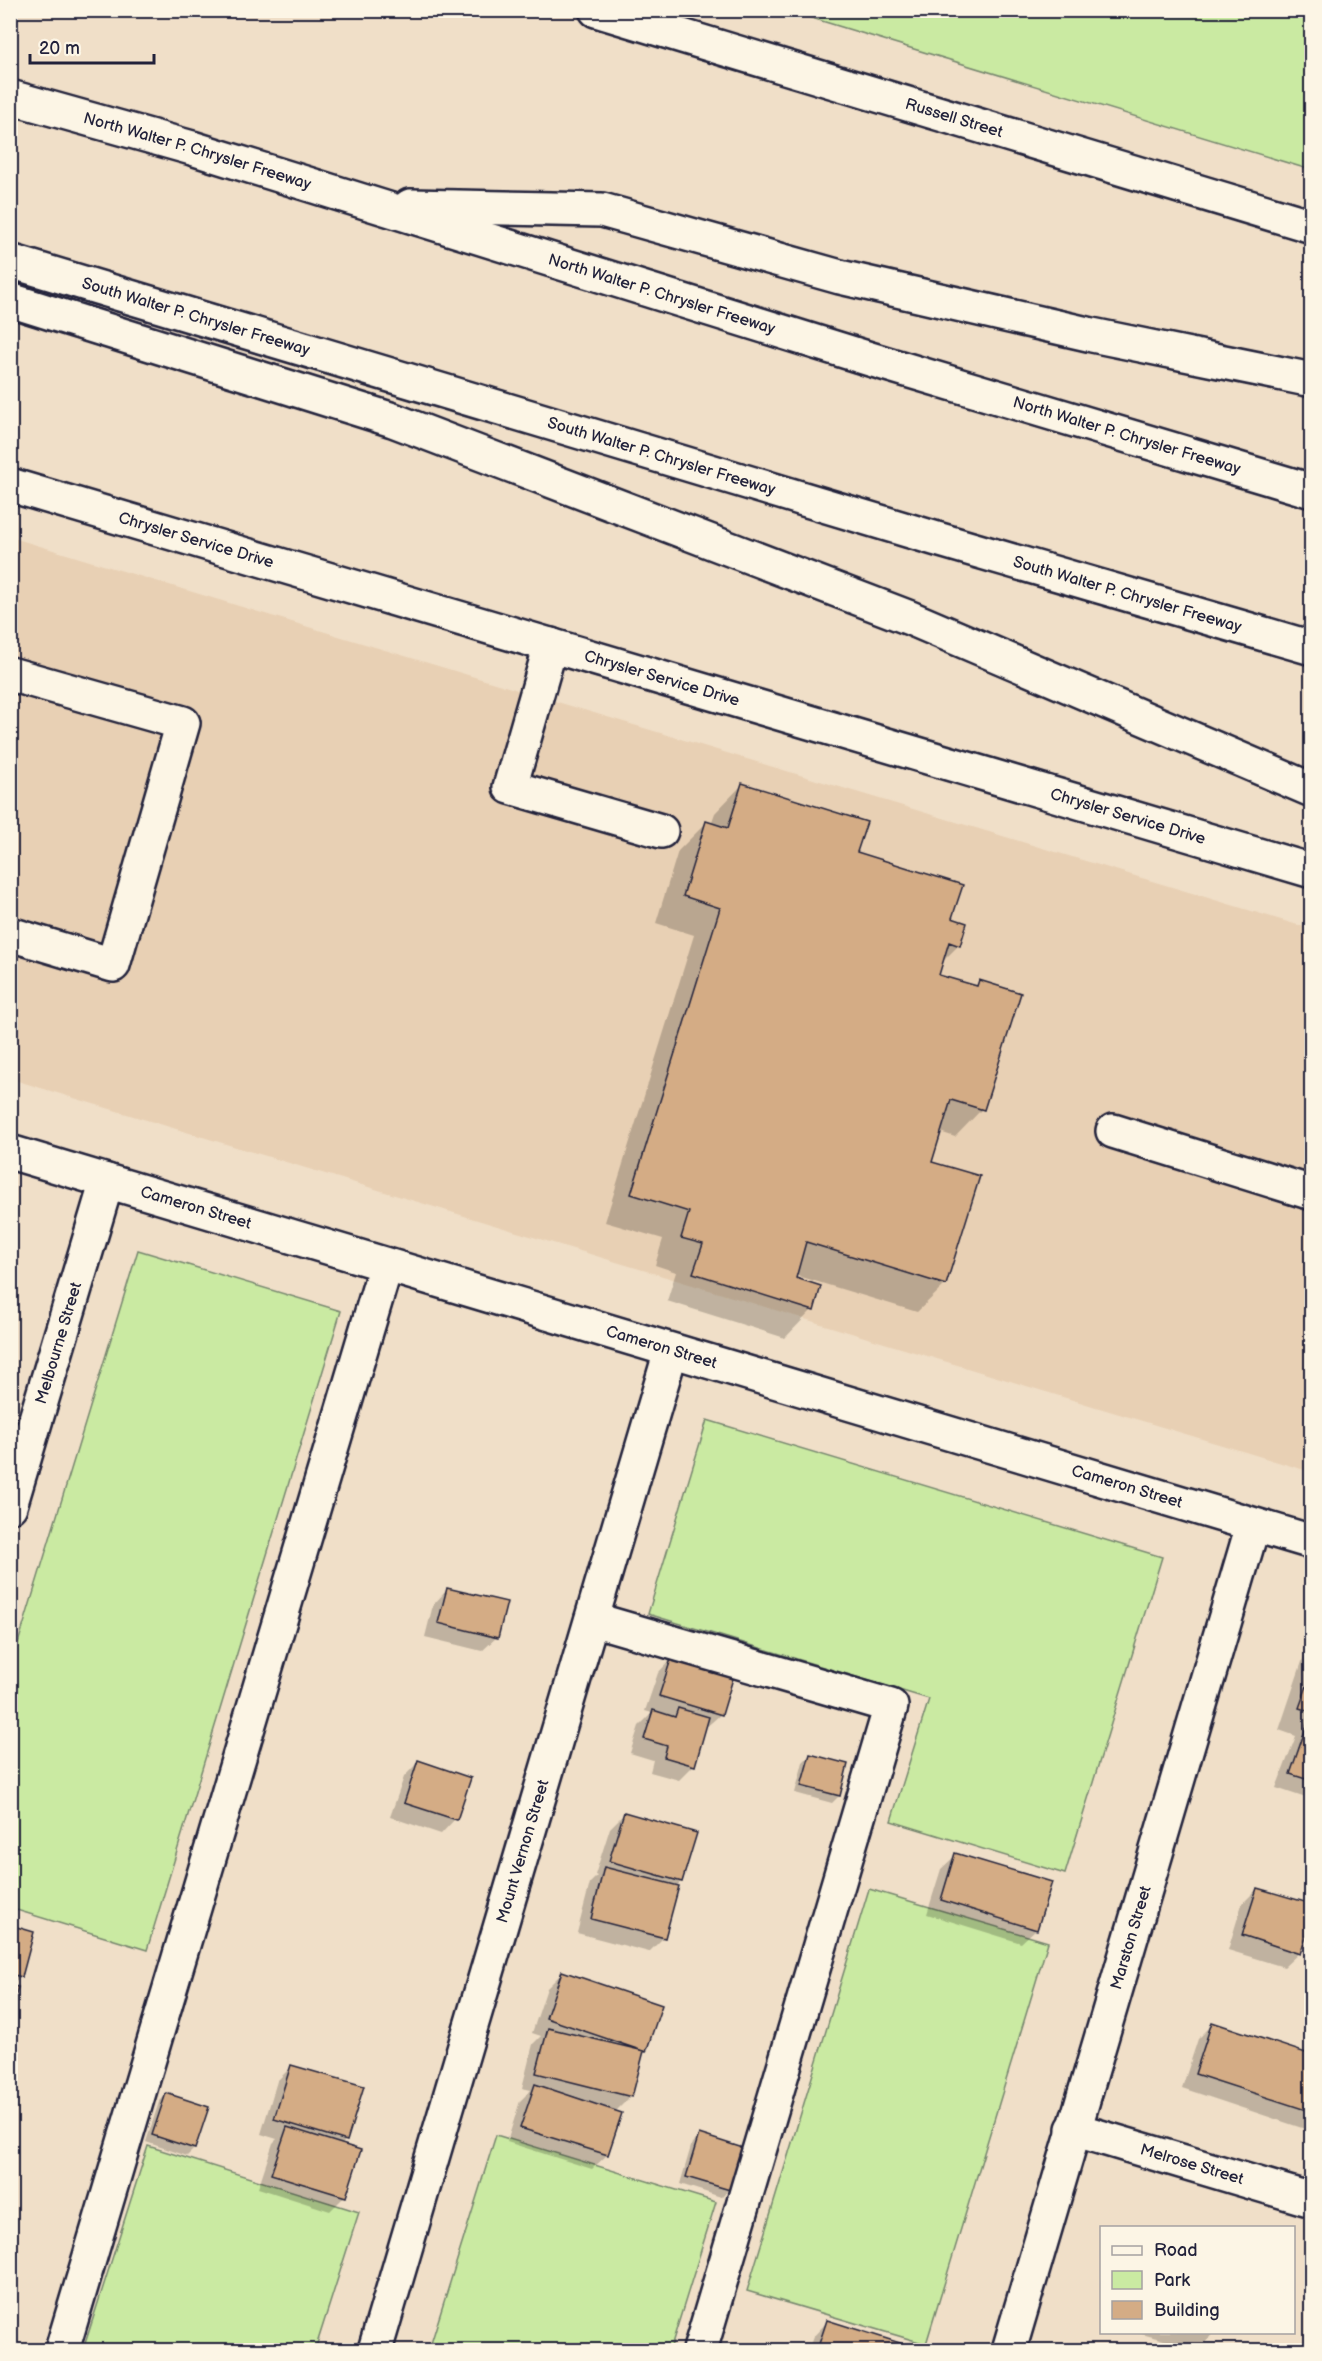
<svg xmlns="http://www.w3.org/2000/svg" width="1322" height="2361" viewBox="0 0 1322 2361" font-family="'Balsamiq Sans',sans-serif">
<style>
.built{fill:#e8d0b4}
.green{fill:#caeaa2;stroke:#76866e;stroke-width:1.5}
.shadow{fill:#0003}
.building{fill:#d4ac85;stroke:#22223b;stroke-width:1.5}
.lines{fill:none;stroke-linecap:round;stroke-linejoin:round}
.minor-casing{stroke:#22223b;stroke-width:38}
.highway-casing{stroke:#22223b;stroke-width:38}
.minor{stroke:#fcf5e5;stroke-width:33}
.highway{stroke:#fcf5e5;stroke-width:33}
.labels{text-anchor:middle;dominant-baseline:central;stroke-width:4.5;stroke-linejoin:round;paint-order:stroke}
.street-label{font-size:16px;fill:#22223b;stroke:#fcf5e5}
</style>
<rect width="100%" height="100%" fill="#f0dfc8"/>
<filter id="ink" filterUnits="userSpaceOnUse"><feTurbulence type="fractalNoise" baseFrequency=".0167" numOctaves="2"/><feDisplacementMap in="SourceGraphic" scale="12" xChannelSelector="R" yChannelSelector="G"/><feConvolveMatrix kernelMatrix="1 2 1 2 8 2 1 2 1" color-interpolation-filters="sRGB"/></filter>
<g filter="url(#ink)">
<path class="built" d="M10 537 1311 929V1472L11 1079Z"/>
<path class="green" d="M789 11H1311V170Z
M138 1250 341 1311 147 1950 10 1908 11 1666Z
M707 1420 1162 1557 1065 1874 891 1821 929 1699 648 1614Z
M869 1889 1048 1942 926 2344 747 2291Z
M496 2135 716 2202 670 2350H429Z
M148 2146 359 2212 315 2350H83Z"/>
<path class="shadow" d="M742 785 855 853 950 919 959 945 941 963 937 976 974 987 979 982 982 1109 955 1137 940 1132 930 1163 978 1177 945 1285 917 1312 795 1275 794 1279 812 1310 785 1338 667 1301 676 1272 655 1265 663 1239 605 1222 694 935 656 923 678 851 706 823 711 824 715 813Z
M447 1590 497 1637 482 1651 425 1637 433 1605Z
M1311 1635H1312V1800L1276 1788 1296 1736 1279 1730Z
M672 1658 732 1676 720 1715 704 1729 694 1765 679 1780 650 1772 653 1760 630 1753 639 1726 652 1713 645 1711 658 1673Z
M810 1755 839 1796 832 1803 795 1793 803 1762Z
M418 1762 455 1819 441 1834 390 1817 404 1777Z
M625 1813 695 1834 681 1882 675 1887 664 1937 649 1952 577 1933 590 1883 597 1876 595 1875 610 1828Z
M956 1855 1036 1929 1021 1943 927 1914 941 1869Z
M1257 1889 1299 1953 1284 1967 1228 1950 1242 1904Z
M10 1927 20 1977 10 1986Z
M562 1973 645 2051 641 2054 631 2096 615 2112 620 2114 607 2155 592 2169 507 2142 520 2101 531 2090 522 2088 533 2044 541 2036 532 2033 547 1988Z
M1213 2024 1312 2057V2123L1305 2129 1182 2088 1198 2039Z
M292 2066 346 2140 341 2145 345 2196 330 2211 258 2188 273 2143 277 2139 261 2134 277 2081Z
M166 2095 207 2108 194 2149 187 2156 146 2142 159 2102Z
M699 2136 741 2149 728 2190 721 2197 680 2184 692 2143Z
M827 2322 898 2344 896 2350H808L813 2337Z
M1135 2332H1214L1199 2350Z"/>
<path class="building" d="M742 783 867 822 857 852 963 885 952 918 967 923 960 946 949 942 939 975 977 986 979 980 1021 993 984 1110 951 1100 932 1162 980 1176 946 1285 806 1242 796 1278 821 1286 814 1311 693 1273 703 1244 681 1238 689 1212 631 1194 720 908 683 896 706 821 728 828Z
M447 1588 507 1602 498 1638 438 1623Z
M672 1656 734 1675 722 1715 659 1696Z
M1312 1672V1712L1299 1708Z
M678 1708 709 1717 695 1766 664 1757 667 1746 644 1739 653 1710 675 1717Z
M1308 1722 1312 1723V1781L1290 1774Z
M810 1754 848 1764 840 1796 801 1786Z
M418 1760 471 1778 457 1820 404 1803Z
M624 1812 697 1833 682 1882 609 1861Z
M955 1853 1052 1882 1037 1930 941 1900Z
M604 1867 679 1886 665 1938 591 1919Z
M1257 1888 1312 1904V1918L1300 1954 1242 1935Z
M10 1925 34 1932 22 1977 10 1974Z
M562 1971 662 2005 646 2052 546 2018Z
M10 1985 18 1987 10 2016Z
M1212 2022 1312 2055V2112L1195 2074Z
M548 2028 644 2051 632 2097 536 2073Z
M291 2065 364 2086 347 2141 274 2119Z
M535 2084 622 2113 608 2155 520 2128Z
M166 2093 209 2107 195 2149 152 2135Z
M287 2127 361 2150 346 2197 271 2174Z
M699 2134 743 2148 730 2190 686 2177Z
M827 2320 900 2343 898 2350H817Z"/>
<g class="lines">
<defs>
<g id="minor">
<path id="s1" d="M596 10 1312 226"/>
<path id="s2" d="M10 485 1312 871"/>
<path d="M551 645 510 787 661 831"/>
<path d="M10 674 183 723 113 965 10 934"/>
<path d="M1113 1131 1312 1193"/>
<path id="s3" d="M10 1152 1312 1542"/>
<path id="s4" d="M10 1506 107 1181"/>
<path d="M592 1619 891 1706 700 2350"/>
<path id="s5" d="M1073 2129 1312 2200"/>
<path d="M62 2350 386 1265"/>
<path id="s6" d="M375 2350 671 1351"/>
<path id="s7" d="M1009 2350 1253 1525"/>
</g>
<g id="highway">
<path id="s8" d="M10 97 192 148 870 359 1312 491"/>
<path d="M410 206 602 210 840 277 1092 335 1312 380"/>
<path id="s9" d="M10 261 937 539 1312 648"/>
<path d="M10 300 393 420 910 618 1312 790"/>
</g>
</defs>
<use href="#minor" class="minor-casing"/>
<use href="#highway" class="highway-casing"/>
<use href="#minor" class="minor"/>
<use href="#highway" class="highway"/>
</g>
</g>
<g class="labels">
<g class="street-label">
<text stroke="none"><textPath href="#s1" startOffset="374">Russell Street</textPath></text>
<text stroke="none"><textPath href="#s8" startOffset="195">North Walter P. Chrysler Freeway</textPath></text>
<text stroke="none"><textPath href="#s8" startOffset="681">North Walter P. Chrysler Freeway</textPath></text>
<text stroke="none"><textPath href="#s9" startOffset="194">South Walter P. Chrysler Freeway</textPath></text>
<text stroke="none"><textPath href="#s8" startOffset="1167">North Walter P. Chrysler Freeway</textPath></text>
<text stroke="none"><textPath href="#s9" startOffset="680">South Walter P. Chrysler Freeway</textPath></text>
<text stroke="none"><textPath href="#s2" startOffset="194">Chrysler Service Drive</textPath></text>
<text stroke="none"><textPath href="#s9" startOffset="1166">South Walter P. Chrysler Freeway</textPath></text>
<text stroke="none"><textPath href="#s2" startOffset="680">Chrysler Service Drive</textPath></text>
<text stroke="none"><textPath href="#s2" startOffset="1166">Chrysler Service Drive</textPath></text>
<text stroke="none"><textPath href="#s3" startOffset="194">Cameron Street</textPath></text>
<text stroke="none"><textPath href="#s4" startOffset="170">Melbourne Street</textPath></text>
<text stroke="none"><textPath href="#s3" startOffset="680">Cameron Street</textPath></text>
<text stroke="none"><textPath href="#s3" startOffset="1166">Cameron Street</textPath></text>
<text stroke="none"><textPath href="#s6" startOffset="520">Mount Vernon Street</textPath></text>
<text stroke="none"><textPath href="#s7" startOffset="430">Marston Street</textPath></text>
<text stroke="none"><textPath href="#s5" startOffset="124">Melrose Street</textPath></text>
</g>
</g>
<rect width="1322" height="2361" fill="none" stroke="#fcf5e5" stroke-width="36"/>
<rect x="18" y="18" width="1286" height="2325" fill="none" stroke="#22223b" stroke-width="2" filter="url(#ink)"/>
<rect x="1100" y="2226" width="195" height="108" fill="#fcf5e5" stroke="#a5a1a1" stroke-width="1.5"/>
<rect x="1112" y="2246" width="30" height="9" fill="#fcf5e5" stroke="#a5a1a1" stroke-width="1.5"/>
<text x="1154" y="2256" font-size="18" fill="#22223b">Road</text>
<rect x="1112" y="2271" width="30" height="18" fill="#caeaa2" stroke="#a5a1a1" stroke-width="1.5"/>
<text x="1154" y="2286" font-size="18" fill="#22223b">Park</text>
<rect x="1112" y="2301" width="30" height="18" fill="#d4ac85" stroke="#a5a1a1" stroke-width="1.5"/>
<text x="1154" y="2316" font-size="18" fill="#22223b">Building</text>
<path d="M30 54v9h124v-9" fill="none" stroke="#22223b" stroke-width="3"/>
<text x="39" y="54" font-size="18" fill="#22223b" stroke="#fcf5e5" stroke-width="4.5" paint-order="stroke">20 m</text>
</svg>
